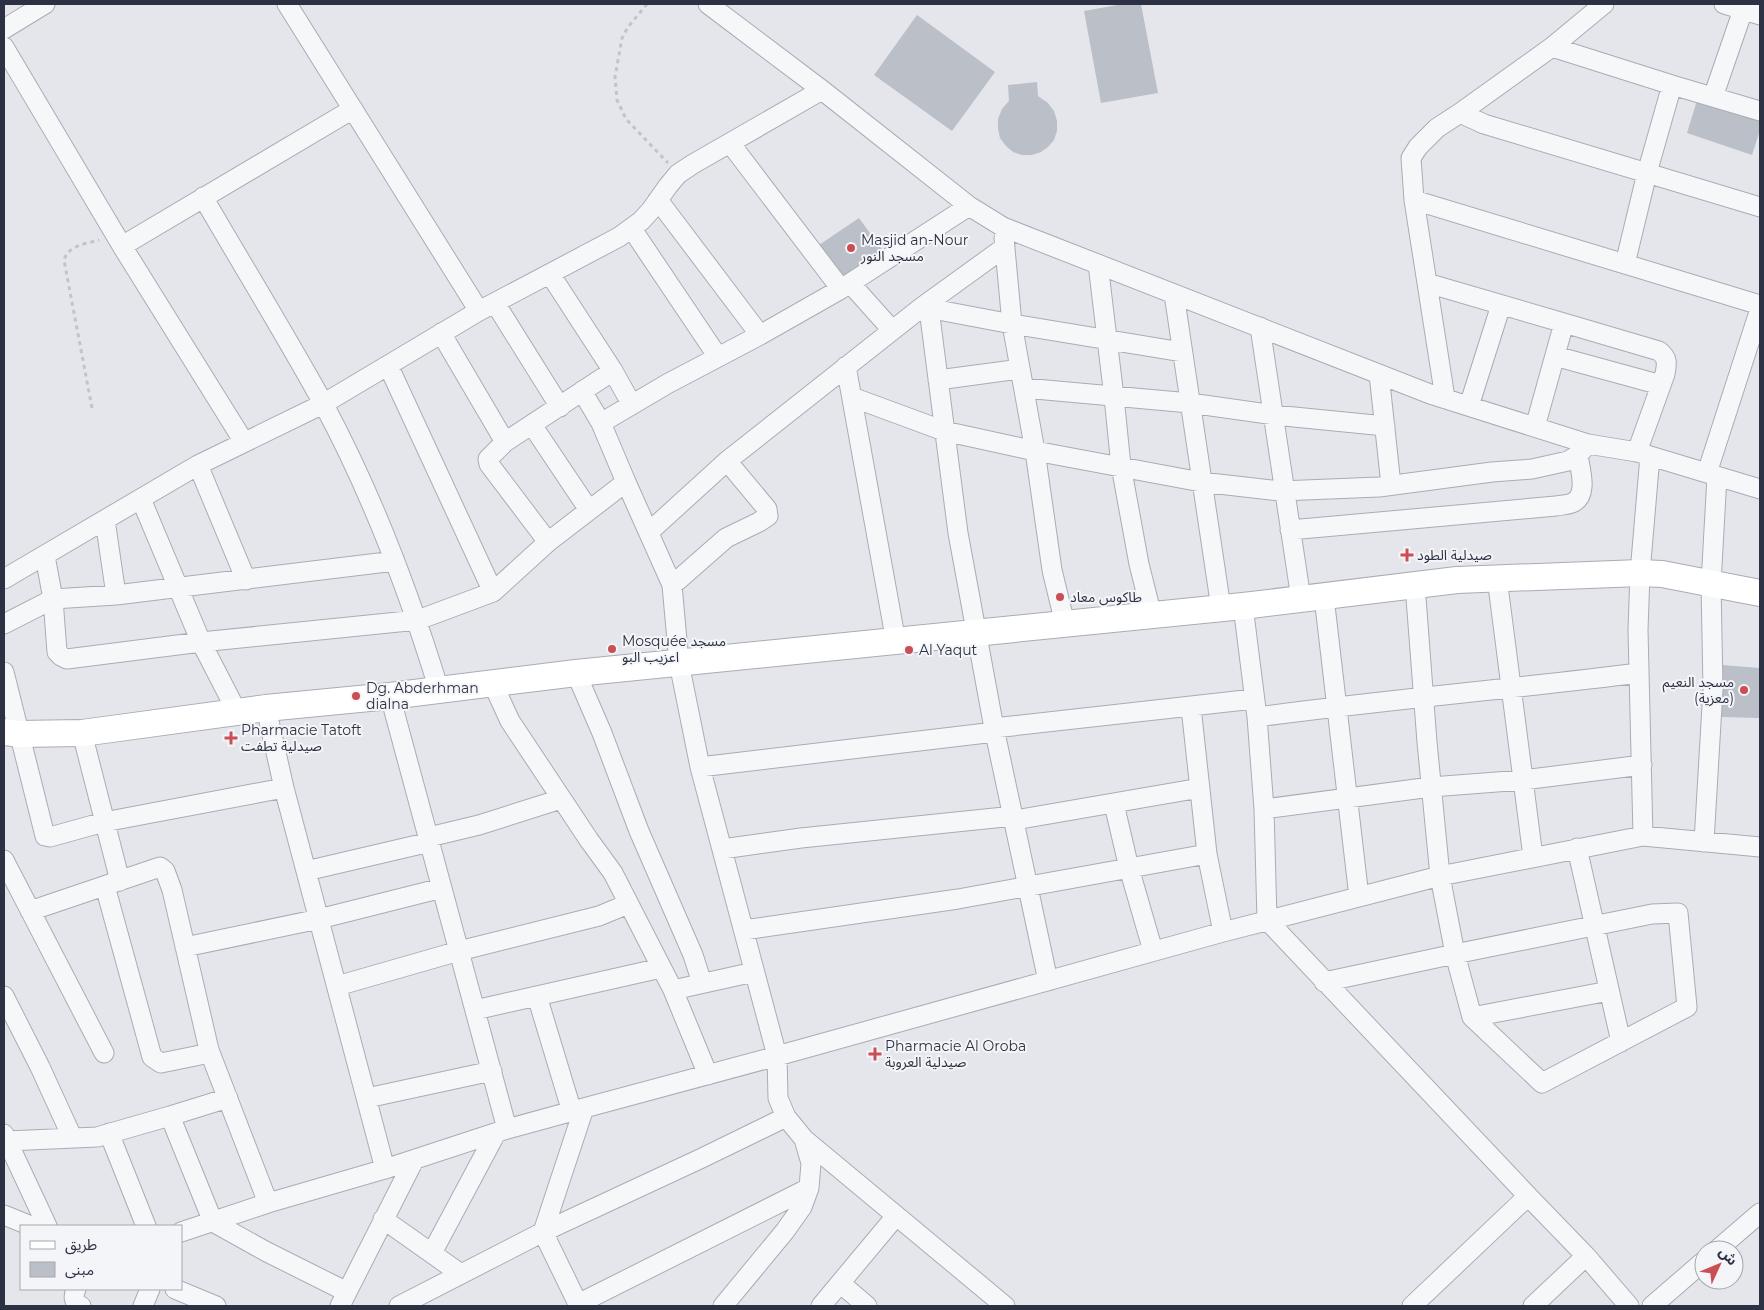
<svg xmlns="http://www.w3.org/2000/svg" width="1764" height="1310" viewBox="0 0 1764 1310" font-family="Montserrat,'Noto Sans Arabic',sans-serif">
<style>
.building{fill:#bbbfc8}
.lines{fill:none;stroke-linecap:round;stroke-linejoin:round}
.minor-casing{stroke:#a9acb5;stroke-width:21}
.secondary-casing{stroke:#a9acb5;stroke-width:28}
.path{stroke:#c1c4ca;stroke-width:3;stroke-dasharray:4 4;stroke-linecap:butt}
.minor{stroke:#f6f7f9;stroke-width:19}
.secondary{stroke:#fff;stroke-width:26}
.poi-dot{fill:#cb4e54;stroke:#f4f5f8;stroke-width:2}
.labels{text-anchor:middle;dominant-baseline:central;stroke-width:4;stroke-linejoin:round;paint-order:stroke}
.poi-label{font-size:14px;fill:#2c3243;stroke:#f4f5f8;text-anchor:start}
</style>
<rect width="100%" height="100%" fill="#e4e6eb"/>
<path class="building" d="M1123 4H1141L1158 93 1101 103 1084 11Z
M917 15 995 72 952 131 874 75Z
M1037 82 1038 96 1048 103 1054 111 1057 121V131L1054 140 1048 147 1041 152 1032 155H1022L1013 152 1006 146 1000 138 998 129V119L1002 109 1009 101 1008 85Z
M1698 97 1760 117V130L1752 155 1687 133Z
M859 218 883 251 844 278 819 245Z
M1722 665 1760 668V718L1722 717Z"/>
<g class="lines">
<defs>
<path id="minor" d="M287 4 479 311
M708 4 822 90 969 206 1003 227 1430 394 1588 444 1637 452 1760 489
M1724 4 1760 15
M4 29 45 4
M4 47 122 246 244 442
M1552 47 1604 4
M1713 97 1743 10
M1460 113 1552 47 1672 85
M730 143 841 289
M203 197C243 266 285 334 323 403 372 494 409 592 439 690
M658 200 760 335
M1414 200 1760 305
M632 229 718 357
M1004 238 1012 324 1035 451 1052 570 1065 624
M122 246 353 109
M1098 264 1114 397 1121 466 1139 564 1152 616
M1625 264 1647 173 1672 85 1760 111
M550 274 613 371 632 405
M850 283 892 330
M1427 283 1564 323
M1174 294 1221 608
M495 303 560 407
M922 307 1012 324 1182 352
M929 309 958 533 994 728 1254 699
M1260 327 1301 599
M441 333 505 442 488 459 489 464 548 542
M1555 356 1661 385
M388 365 493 592
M846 366 896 642
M1379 374 1391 485
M938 380 1020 369
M1024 388 1190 403 1274 415 1385 426
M582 391 601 423
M852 397 944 431 1035 451 1201 482 1280 491 1379 487 1492 472 1532 469 1568 461 1578 455 1588 444
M1445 398 1414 200 1411 158 1418 147 1437 128 1460 113 1484 124 1760 207
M1469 406 1501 305
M532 425 589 510
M1535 427 1564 323 1659 351C1668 358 1667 363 1665 374L1637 452
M505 442 613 371
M198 465 246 580
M1707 473 1760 309
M626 482 601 423 667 384 760 335 841 289 969 206
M141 499 201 642 237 712
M105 520 116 595
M1290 530 1556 506C1561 505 1567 505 1572 503 1589 496 1580 469 1578 455
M649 532 727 461
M45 556 53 599 57 652 61 656 67 659 201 642 418 620 493 592 548 542 626 482 672 585 679 663 700 767 777 1056 778 1098 786 1117 804 1139 1005 1306
M1497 578 1533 857
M4 579 198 465 323 404 479 311 619 237 641 221 651 210 668 186 678 174 693 164 822 90
M677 581 726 538 759 522 768 516 767 509 727 461 922 307 1005 247
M1324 597 1359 897
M1243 606 1257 717 1264 809 1267 920 1528 1196 1412 1306
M4 624 53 599 116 595 395 561
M4 672 45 836 50 837 104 822 284 788
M576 673 602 733 639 831 693 955 702 983
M493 684 510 721 589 840 613 873 673 990 708 1075
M390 696 507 1129
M1191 707 1207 854 1223 932
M266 708 284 788 385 1169
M1257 717C1384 700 1512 689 1639 673
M994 728 1048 981
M82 733 120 881
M700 767 995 732
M1114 804 1129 868 1153 951
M1264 809 1431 787 1523 780 1642 765
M1015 820 1200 788
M1643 836 1638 630 1640 573 1650 456
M429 837 479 825 561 799
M1704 842 1713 689 1711 584 1717 476
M1577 848 1621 1042
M722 849 801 838 1014 816
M4 860 104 1053
M306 871 430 842
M105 886 152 1057 161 1063 210 1053
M30 911 160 867 165 871 172 890 209 1050 268 1203
M1678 913 1687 1007 1542 1083 1472 1017 1455 954 1652 914Z
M744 930 958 899 1207 854
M185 947 319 919 442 888
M1324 982 1455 954 1440 876 1427 742 1415 585
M337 986 459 951 599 916 628 904
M673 990 754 972
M4 996 40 1067 72 1137
M537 996 572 1112
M475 1010 661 968
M1472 1017 1609 991
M367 1098 492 1071
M170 1116 228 1098
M109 1133 146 1226
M4 1134 47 1226
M7 1141 97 1137 170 1116 213 1222 267 1252 347 1292
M1528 1196 1586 1256 1629 1306
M4 1215 31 1226
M383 1219 461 1274
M181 1232 268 1203 385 1169 507 1129 584 1108 777 1056 1223 932 1440 876 1643 836 1760 847
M1717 1250 1760 1213
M432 1253 496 1133
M840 1283 867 1306
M76 1289C73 1296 73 1303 81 1306
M175 1289 216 1306
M578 1304 809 1188
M143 1306 150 1289
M340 1306 414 1160
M399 1306 543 1232 702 1158 786 1117
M579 1306 543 1232 584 1108
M723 1306 785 1231 802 1207 809 1188 811 1163 804 1139
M821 1306 896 1216
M1533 1306 1586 1256
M1652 1306 1704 1261"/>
<path id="secondary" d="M4 732 18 734 82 733 266 708 390 696 576 673 1243 606 1457 580 1640 573 1662 574 1760 593"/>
</defs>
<use href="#minor" class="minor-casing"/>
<use href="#secondary" class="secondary-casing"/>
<path class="path" d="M647 4 628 27 622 38 615 77 617 100 626 119 668 163
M92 408 64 260C69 245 85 244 99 240"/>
<use href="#minor" class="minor"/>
<use href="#secondary" class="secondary"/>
</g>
<g class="poi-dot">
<circle cx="851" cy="248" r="5"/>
<path d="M1404.5 547.5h5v5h5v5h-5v5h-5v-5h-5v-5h5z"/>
<circle cx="1060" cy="597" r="5"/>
<circle cx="612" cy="649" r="5"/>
<circle cx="909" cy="650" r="5"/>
<circle cx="1744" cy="690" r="5"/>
<circle cx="356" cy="696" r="5"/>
<path d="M228.5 730.5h5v5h5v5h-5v5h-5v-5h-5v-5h5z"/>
<path d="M872.5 1046.5h5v5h5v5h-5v5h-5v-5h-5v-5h5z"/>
</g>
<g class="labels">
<g class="poi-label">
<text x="861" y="240">Masjid an-Nour<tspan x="861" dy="16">مسجد النور</tspan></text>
<text x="1417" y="555">صيدلية الطود</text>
<text x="1070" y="597">طاكوس معاد</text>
<text x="622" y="641">Mosquée مسجد<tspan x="622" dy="16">اعزيب البو</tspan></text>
<text x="919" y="650">Al Yaqut</text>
<text x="1734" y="682" text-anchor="end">مسجد النعيم<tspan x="1734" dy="16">(معزية)</tspan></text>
<text x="366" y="688">Dg. Abderhman<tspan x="366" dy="16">dialna</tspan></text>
<text x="241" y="730">Pharmacie Tatoft<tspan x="241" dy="16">صيدلية تطفت</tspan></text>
<text x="885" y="1046">Pharmacie Al Oroba<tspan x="885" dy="16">صيدلية العروبة</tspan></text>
</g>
</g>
<rect width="1764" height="1310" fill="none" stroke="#2c3243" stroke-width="10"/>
<rect x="20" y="1225" width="162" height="65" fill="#f4f5f8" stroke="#a4a7b0"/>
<rect x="30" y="1241" width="25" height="8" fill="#ffffff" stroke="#a4a7b0"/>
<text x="65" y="1250" font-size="15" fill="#2c3243">طريق</text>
<rect x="30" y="1262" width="25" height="15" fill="#bbbfc8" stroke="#a4a7b0"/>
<text x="65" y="1275" font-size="15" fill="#2c3243">مبنى</text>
<g transform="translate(1719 1265) rotate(46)"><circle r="24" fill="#f4f5f8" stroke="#a4a7b0"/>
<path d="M0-4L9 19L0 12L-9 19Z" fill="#cb4e54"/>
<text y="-8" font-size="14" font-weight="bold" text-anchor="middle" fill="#2c3243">ش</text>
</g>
</svg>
